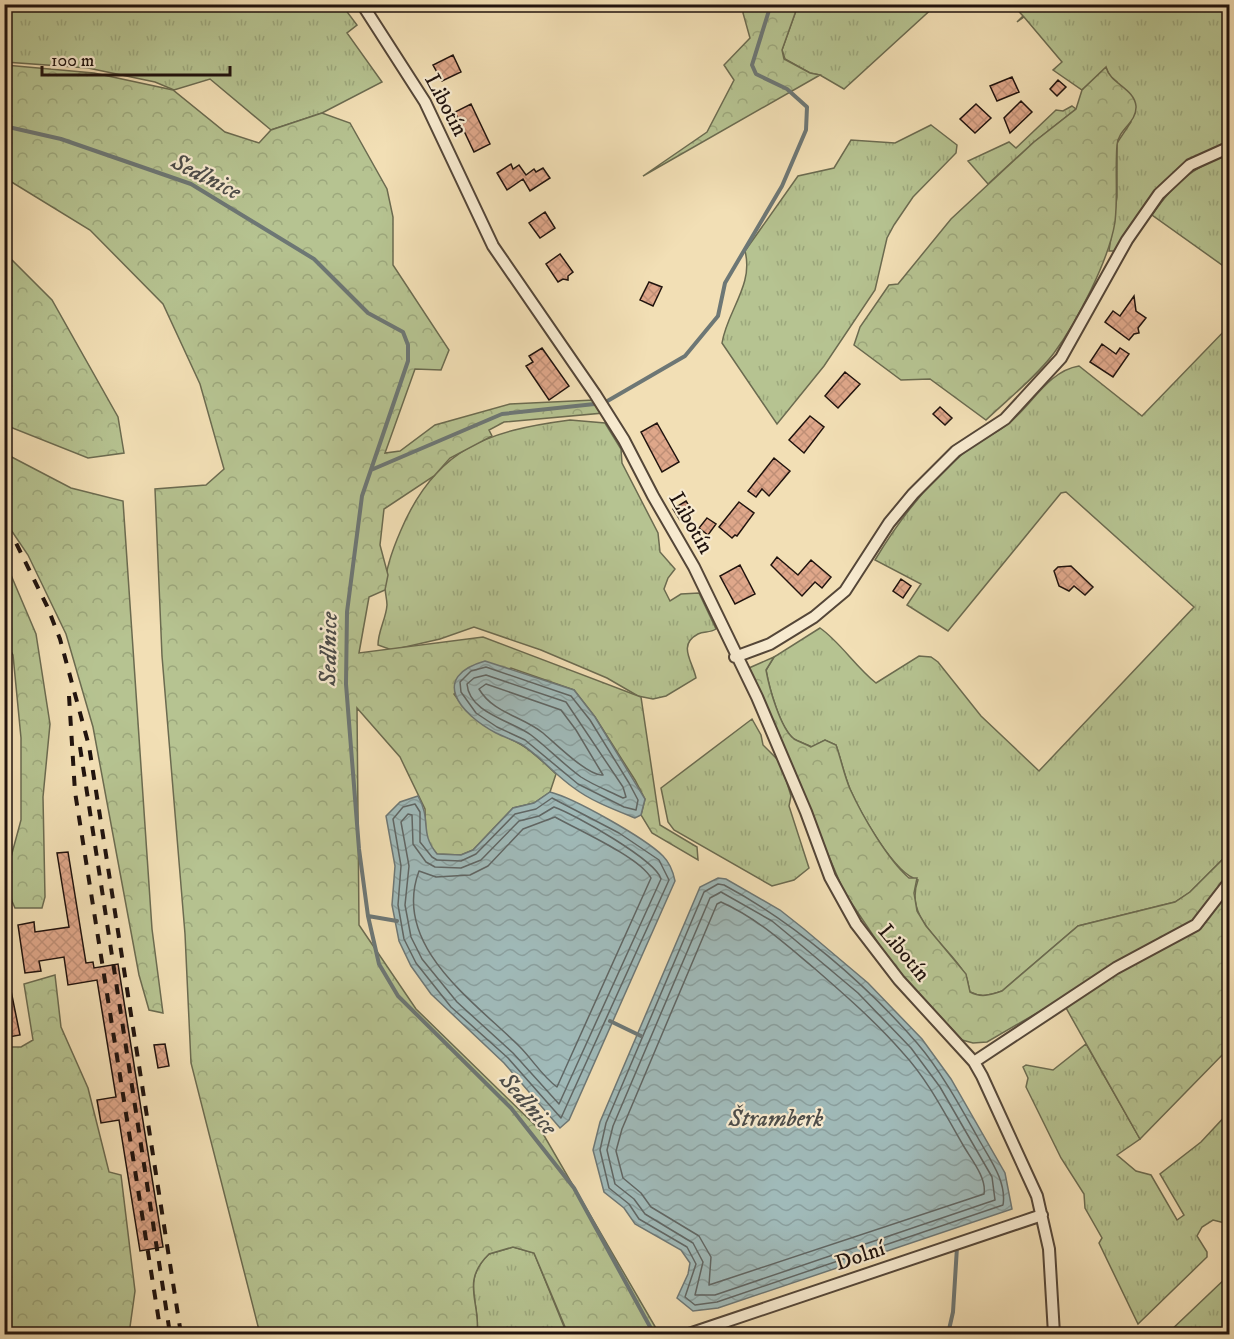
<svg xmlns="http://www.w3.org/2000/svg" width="1234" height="1339" viewBox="0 0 1234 1339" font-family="'IM FELL DW Pica',serif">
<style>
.grass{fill:url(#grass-tufts);stroke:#6b6b50;stroke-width:1.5}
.forest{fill:url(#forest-crowns);stroke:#6b6b50;stroke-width:1.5}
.water{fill:url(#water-waves);stroke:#6d7775;stroke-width:1.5}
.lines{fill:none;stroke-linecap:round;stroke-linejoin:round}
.shore{stroke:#606664;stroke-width:1.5}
.stream{stroke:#6d7775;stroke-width:4}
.building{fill:url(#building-cross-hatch);stroke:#20130e;stroke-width:1.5}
.minor-casing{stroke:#544638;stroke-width:14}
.minor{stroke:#f7eacf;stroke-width:10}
.rail{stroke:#20130e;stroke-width:4;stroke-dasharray:10 10;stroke-linecap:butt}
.labels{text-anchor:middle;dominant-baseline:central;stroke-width:4.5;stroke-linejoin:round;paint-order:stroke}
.street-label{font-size:22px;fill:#20130e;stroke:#f7eacf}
.water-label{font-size:24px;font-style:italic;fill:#4d4d4a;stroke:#f7eacf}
</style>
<defs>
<pattern id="grass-tufts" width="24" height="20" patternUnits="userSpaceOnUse" patternTransform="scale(1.5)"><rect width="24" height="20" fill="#b6c391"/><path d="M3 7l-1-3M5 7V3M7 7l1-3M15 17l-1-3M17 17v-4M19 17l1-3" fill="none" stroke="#9ca77c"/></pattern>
<pattern id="forest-crowns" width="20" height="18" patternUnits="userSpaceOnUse" patternTransform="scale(1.5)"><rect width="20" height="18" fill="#b6c391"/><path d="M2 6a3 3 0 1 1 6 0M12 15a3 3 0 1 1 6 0" fill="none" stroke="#9ca77c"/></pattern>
<pattern id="water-waves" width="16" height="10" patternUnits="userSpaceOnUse" patternTransform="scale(1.5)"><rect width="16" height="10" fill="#a0bab9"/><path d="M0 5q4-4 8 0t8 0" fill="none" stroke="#8a9f9e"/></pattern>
<pattern id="building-cross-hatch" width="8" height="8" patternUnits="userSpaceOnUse" patternTransform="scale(1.5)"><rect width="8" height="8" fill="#dfa78a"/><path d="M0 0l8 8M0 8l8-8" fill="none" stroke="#bf8f76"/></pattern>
</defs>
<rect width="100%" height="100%" fill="#f2dfb5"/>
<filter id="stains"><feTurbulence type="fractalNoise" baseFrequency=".00333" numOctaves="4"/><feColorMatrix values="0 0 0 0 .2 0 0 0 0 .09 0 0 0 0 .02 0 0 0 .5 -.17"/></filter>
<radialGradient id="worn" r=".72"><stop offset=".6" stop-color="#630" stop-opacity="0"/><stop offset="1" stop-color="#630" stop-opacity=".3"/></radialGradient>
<path class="grass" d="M5 5H342L357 25 347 33 382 82 322 113 271 130 210 79 174 90 155 82 88 68 5 62Z
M798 5H936L844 89 820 75 810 73 785 59 782 50Z
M1013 5H1229L1230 101C1221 112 1229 128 1229 141 1215 149 1198 156 1184 165 1153 186 1136 221 1115 251H1109L1117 197V143L1131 122 1117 82 1110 76 1106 68 1082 90 1053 70 1062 62 1024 17 1017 22 1023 16Z
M1072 106 1076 109 1034 142 988 184 968 161 1009 142 1016 148 1056 110 1063 111Z
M931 125 957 145 956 153 913 197 894 225 887 238 875 290 824 366 777 424 722 343C727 311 754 285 745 251L798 176 834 168 851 140 895 143Z
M1229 152V270L1152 215C1178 178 1190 171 1229 152Z
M1229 326V853L1190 892 1175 902 1078 926 1002 991C990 995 981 998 970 992 968 986 968 979 965 974 948 944 903 920 918 880 894 874 860 812 850 789 844 775 841 759 836 745L825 740 812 747C806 744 799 742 794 739 780 728 769 687 766 670L774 657 820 628C839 641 856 667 876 683L919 656 931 657 938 662 981 716 1039 771 1194 607 1066 492 1061 493 948 631 907 605 921 584 875 560C899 520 930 480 966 451 979 440 996 434 1009 423 1032 405 1048 371 1079 366L1142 416Z
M570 420 605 423 621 449 622 463 658 533 660 552 675 569 668 578 664 589 670 601 681 594 699 593 716 629C710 633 704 631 698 634 677 645 693 662 696 678L666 696 653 699 638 696 607 678 541 650 474 627 440 639 392 650 378 645C378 631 386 619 387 605 387 599 385 593 385 587 385 569 394 546 401 530 436 448 487 431 570 420Z
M752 719 761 735 763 745 781 763 791 796 789 806 809 868 794 880 772 886 674 830 668 822 661 788Z
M1086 1044 1140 1139 1117 1155 1136 1171 1151 1175 1177 1220 1184 1215 1160 1174 1201 1142 1229 1112V1224L1213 1220 1202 1227 1197 1236 1207 1252V1257L1138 1324 1099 1243 1102 1238 1085 1208 1084 1194 1061 1158 1026 1087 1028 1078 1023 1067 1026 1065 1053 1070Z
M513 1247 534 1253 567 1334H477C481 1302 460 1282 489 1254Z
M1229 1275V1334H1167Z"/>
<path class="forest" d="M744 5H798L782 50 784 59 810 73 820 75 643 176 707 132 734 80 724 65 750 38 743 13Z
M5 65 94 73 173 90 225 132 259 143 271 130 322 113 350 123 387 189 393 217V265L449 350 441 370 415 369 385 453 400 451 435 425 510 404 594 400 603 413 504 422 489 430 492 436 450 458 434 476 384 509 380 545 388 575 385 590 369 597 359 653 483 637 641 697 660 825 697 847 698 860 652 833 641 815 645 799 635 780 595 717 574 690 511 668 454 694C474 723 491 728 520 744 533 751 545 764 556 774L550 792 534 803 513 808 473 850 461 855 437 854 426 840 425 809 400 757 357 708 359 925 416 1009 542 1132 657 1330 647 1334H568L534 1253 513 1247 489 1254C460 1282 481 1302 477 1334H260L191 1063 185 934 162 656 155 489 206 485 224 469 200 384 163 304 90 230 5 178Z
M1106 67C1110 84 1134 88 1136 106 1137 123 1118 129 1117 145 1115 171 1118 196 1115 222 1109 260 1077 322 1054 353 1035 378 1008 399 986 420L930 379 901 380 854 345 860 327 889 285 898 284 951 219 1034 142 1076 109 1082 90Z
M5 253 52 300 118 417 124 453 88 458 5 425Z
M4 453 71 488 123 501 152 929 163 1013 149 1010 139 975 93 727 66 634 28 555 5 521Z
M5 561 36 634 50 724 43 797 45 897 42 908H15L4 883 21 820V738L13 655 5 641Z
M774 657 766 670C769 687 780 728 794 739 799 742 806 744 811 747L825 740 836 745C841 759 844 775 850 789 862 815 887 859 909 878H917L914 893 917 911 926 926 966 974 970 992C981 998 990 995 1002 991L1078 926 1175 902 1190 892 1229 853V1048L1140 1139 1061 999 987 1042 973 1043 962 1040 895 968 844 892 749 668Z
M55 975 61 1027 88 1088 109 1172 121 1175 135 1291 129 1334H5V1047H21L33 1040 24 984Z"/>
<path class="water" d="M485 661 574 690 595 717 645 799 641 815 635 818C615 810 591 801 574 788 555 775 540 756 521 744 513 740 504 737 496 733 460 714 429 677 485 661Z
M550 792C574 798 645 838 663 856 670 863 673 871 675 881L569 1120 560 1128 504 1063 431 994 411 966 399 941 392 905 395 866 386 816 400 802 418 796C432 821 419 832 437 854L461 855 473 850 513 808 534 803Z
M718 878 726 879 780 910 804 929 868 983 922 1039 951 1079 1005 1173 1012 1209 718 1308 693 1311 677 1298 688 1274 690 1263 681 1250 635 1224 624 1208 604 1192 593 1150 600 1122 700 887Z"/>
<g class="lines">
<path class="shore" d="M486 667 571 696 590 720 629 783 638 800 636 810 624 807 578 784 525 740 497 727 476 713 461 692 460 682 471 671Z
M486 675 566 702 623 787 626 797 623 798C609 791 593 785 581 777 563 764 548 748 531 735 512 721 469 713 467 684L474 678Z
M486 684 561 710 576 730 603 775C589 777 555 743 543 733 522 716 493 713 479 689Z
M552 798 619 833 659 860 669 880 561 1118 508 1058 451 1007 416 963 404 939 398 905 401 866 393 819 403 807 415 804 420 812V842L432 857 437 860 461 861 476 854 515 814 536 809Z
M554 807C574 814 656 860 661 879L559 1104 513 1053 457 1002 422 959 411 937 405 905 409 866 401 822 408 814 412 815 413 844 426 862 435 867 461 868 481 860 519 821 539 816Z
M555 817C578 830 639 857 651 878L557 1087C543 1077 532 1059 520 1047 475 1002 391 946 419 871L436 877 470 875 488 866 523 829Z
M718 884 724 885C794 922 865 983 917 1043 941 1071 960 1106 978 1138 989 1158 1007 1181 1003 1205L717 1302 695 1305 685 1297 696 1264 687 1247 639 1219 629 1204 609 1188 600 1150 606 1123 704 892Z
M721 892 772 921 795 940 858 993 911 1048 940 1087 992 1177 995 1200 715 1295H695L703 1262 693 1243 645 1214 634 1199 615 1184 607 1150 613 1126 710 898Z
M721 902C757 918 784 943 814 968 845 995 876 1022 903 1053 928 1080 945 1114 963 1145 971 1159 987 1178 984 1194L709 1285 711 1257 699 1236 651 1207 641 1193 623 1178 616 1151 622 1129 717 904Z"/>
<path class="stream" d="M4 126 61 139 191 184 314 259 368 313 403 332 408 345V361L362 496 347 612 346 684 359 849 368 916 379 964 398 996 511 1108 574 1188 654 1334
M371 470 502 414 604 403 685 356 718 316 725 283 782 186 806 130 807 107 787 89 756 74 752 65 771 4
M368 916 397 921
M610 1021 641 1036
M948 1334 953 1312 957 1247"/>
</g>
<path class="building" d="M453 55 461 72 442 81 433 65Z
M1012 77 1019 92 997 101 990 86Z
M1058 80 1066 87 1057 96 1050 89Z
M1021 101 1032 112 1010 133 1004 118Z
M471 104 490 144 474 152 455 112Z
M976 104 991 118 975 133 960 119Z
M511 164 513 169 519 165 526 175 534 169 536 172 543 168 550 178 530 191 523 179 507 190 497 173Z
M545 212 555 228 540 238 529 223Z
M560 254 573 272 568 276V280L563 279 558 282 546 264Z
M649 282 662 287 653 306 640 300Z
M1134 296 1136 311 1146 318 1138 328 1139 333 1134 334 1129 340 1105 322 1113 311 1120 316Z
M1102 344 1116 354 1120 348 1129 354 1113 377 1090 362Z
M542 348 569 386 549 400 526 366 533 362 529 356Z
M845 372 860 384 838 408 825 396Z
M940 407 952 418 945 425 933 414Z
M810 416 824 427 804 453 789 440Z
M657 423 679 462 662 472 641 432Z
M774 458 790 471 769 496 762 489 756 497 748 491Z
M686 501 693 512 680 520 673 509Z
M739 502 754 513 737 536 735 535 732 538 719 527Z
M707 518 716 524 708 535 699 528Z
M777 557 798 575 811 560 831 577 822 588 815 582 802 596 771 565Z
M740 565 755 594 735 604 720 576Z
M1071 566 1093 587 1085 595 1074 586 1069 591 1059 586 1054 571 1058 567Z
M901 579 911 586 903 598 893 591Z
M68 852 86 963 93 962 94 968 118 964 163 1247 140 1251 119 1120 101 1123 97 1100 116 1097 97 980 68 985 64 957 39 961 41 971 25 973 18 925 34 922 35 932 69 927 57 853Z
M9 981 20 1035 9 1037 4 1015V982Z
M165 1044 169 1066 158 1068 154 1045Z"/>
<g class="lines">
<defs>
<path id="minor" d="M362 4 425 102 493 246 595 394 624 440 653 496 694 567 757 697 806 812 830 877 856 924 899 980 974 1062 982 1076 1037 1196 1049 1249 1054 1334
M735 657 770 644 814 617 845 591 889 523 913 494 956 451 1005 419 1061 358 1127 240 1159 194 1190 165 1230 147
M974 1062 1116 968 1196 925 1230 881
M689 1334 1042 1215"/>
</defs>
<use href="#minor" class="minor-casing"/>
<use href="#minor" class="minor"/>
<path class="rail" d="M4 528 16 543 47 606 60 639 89 746 181 1334
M69 696 75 792 161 1334
M80 747 170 1334"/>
</g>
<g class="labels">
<g class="street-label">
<text transform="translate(446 105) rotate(62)">Libotín</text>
<text transform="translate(691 523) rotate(60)">Libotín</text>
<text transform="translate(904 953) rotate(50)">Libotín</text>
<text transform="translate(860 1256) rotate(-19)">Dolní</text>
</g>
<g class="water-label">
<text transform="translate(206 177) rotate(27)">Sedlnice</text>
<text transform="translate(329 649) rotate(-89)">Sedlnice</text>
<text transform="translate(528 1104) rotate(49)">Sedlnice</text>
<text x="776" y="1119">Štramberk</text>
</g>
</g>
<rect width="1234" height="1339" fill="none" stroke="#f2dfb5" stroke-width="24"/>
<rect x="6" y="6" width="1222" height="1327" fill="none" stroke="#20130e" stroke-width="3"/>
<rect x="12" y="12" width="1210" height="1315" fill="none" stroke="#20130e" stroke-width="1.5"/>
<path d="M42 66v9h188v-9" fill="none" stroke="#20130e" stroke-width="3"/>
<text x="51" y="66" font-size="18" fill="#20130e" stroke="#f7eacf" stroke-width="4.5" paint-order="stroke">100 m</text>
<rect width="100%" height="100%" filter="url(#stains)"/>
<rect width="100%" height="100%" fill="url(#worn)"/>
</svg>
